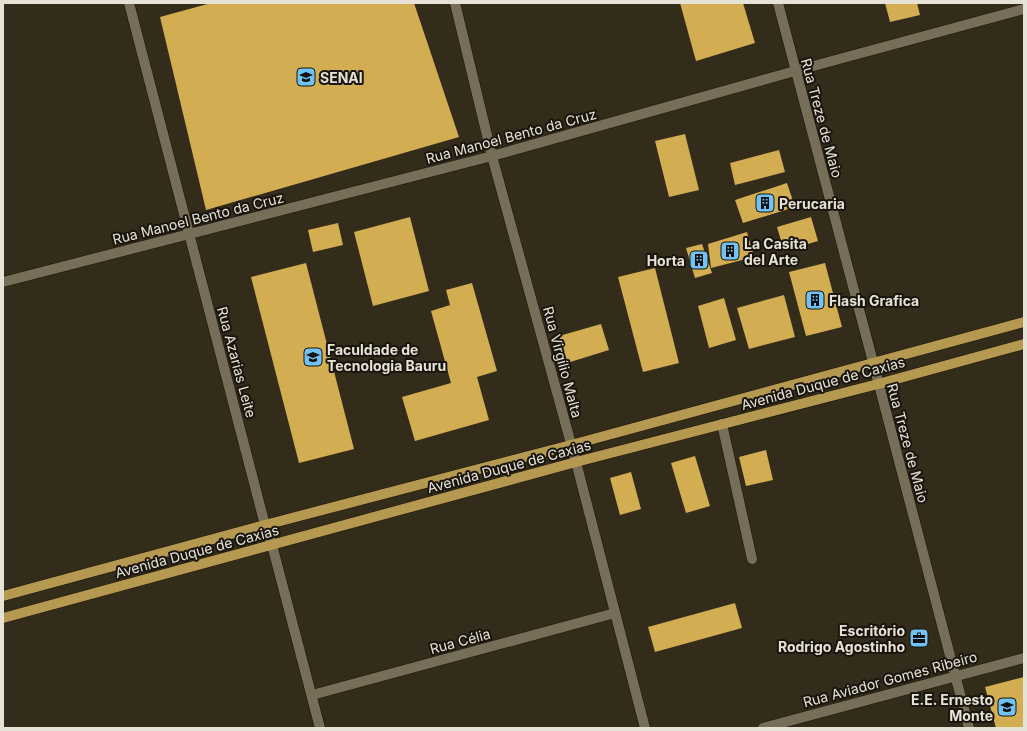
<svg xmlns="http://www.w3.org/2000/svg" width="1027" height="731" viewBox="0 0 1027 731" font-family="Inter,sans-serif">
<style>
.building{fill:#d3ad51}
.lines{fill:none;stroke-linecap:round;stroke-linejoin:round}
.minor-casing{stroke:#1c1404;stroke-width:11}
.major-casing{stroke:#1c1404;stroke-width:11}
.minor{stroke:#776e5a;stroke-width:10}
.major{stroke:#b59950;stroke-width:10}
.labels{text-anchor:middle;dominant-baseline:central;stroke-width:4;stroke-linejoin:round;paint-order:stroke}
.poi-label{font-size:14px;font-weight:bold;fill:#e6e2d6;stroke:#19150d;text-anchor:start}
.street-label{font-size:14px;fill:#e6e2d6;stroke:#19150d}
</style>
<rect width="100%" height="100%" fill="#342c1a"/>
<path class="building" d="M211 3H414L459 137 206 210 160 17Z
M680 3H743L755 43 696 61Z
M885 3H917L920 15 890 22Z
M685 134 699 190 669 197 655 141Z
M779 150 785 172 735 185 730 163Z
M787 183 795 207 743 223 735 200Z
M410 217 429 291 373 306 354 232Z
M811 217 818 241 784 251 777 227Z
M338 223 343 245 313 252 308 230Z
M747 232 754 257 711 268 708 244Z
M702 244 712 273 695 278 686 248Z
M306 263 354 449 299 463 251 277Z
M825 263 842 327 806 336 789 272Z
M655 268 679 363 643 372 618 277Z
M472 283 497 371 477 377 489 420 415 441 402 397 451 383 431 311 450 305 446 290Z
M784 295 795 337 749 349 737 308Z
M724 298 736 340 709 348 698 306Z
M601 324 609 350 567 363 559 336Z
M766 450 773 480 746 486 739 457Z
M695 456 710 506 686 513 671 463Z
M631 472 641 509 620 515 610 478Z
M735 603 742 628 655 652 648 627Z
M1024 677V728H996L985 687Z"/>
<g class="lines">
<defs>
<path id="minor" d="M129 3 265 525 272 545 320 728
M455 3 492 156 576 462 645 728
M778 3 873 362 969 728
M3 282 492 156 795 71 1024 9
M722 424 752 559
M312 695 615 613
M763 728 1024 658"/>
<path id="major" d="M3 596 265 525 571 445 1024 322
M3 618 576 462 878 384 1024 344"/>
</defs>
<use href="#minor" class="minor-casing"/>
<use href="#major" class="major-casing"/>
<use href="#minor" class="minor"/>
<use href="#major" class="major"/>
</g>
<defs>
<symbol id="school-square" viewBox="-11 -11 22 22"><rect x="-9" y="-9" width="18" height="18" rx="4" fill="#70c2f4" stroke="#19150d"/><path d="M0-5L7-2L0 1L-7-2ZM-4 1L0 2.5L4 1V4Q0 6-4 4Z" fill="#111"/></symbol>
<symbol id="building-square" viewBox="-11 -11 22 22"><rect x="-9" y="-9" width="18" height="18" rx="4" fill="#70c2f4" stroke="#19150d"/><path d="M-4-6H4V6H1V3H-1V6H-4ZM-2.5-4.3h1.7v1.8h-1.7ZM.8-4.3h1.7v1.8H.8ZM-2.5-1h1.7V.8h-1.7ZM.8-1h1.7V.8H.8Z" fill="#111"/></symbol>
<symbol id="university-square" viewBox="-11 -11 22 22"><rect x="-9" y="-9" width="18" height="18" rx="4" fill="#70c2f4" stroke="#19150d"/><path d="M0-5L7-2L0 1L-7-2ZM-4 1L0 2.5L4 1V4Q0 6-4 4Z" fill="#111"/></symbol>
<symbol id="office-square" viewBox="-11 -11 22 22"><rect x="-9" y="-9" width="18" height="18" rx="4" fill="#70c2f4" stroke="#19150d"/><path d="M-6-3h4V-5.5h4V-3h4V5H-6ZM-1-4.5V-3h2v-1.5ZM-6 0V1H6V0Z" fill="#111"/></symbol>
</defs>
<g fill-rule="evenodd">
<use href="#school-square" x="295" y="66" width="22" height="22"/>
<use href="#building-square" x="754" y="192" width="22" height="22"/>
<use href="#building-square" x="719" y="240" width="22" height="22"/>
<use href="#building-square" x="688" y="249" width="22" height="22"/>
<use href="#building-square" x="804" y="289" width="22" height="22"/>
<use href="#university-square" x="302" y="346" width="22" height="22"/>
<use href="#office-square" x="908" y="627" width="22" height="22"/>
<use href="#school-square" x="996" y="696" width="22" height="22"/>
</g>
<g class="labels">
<g class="poi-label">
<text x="320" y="77">SENAI</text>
<text x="779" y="203">Perucaria</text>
<text x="744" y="243">La Casita<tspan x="744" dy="16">del Arte</tspan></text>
<text x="685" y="260" text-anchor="end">Horta</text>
<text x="829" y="300">Flash Grafica</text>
<text x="327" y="349">Faculdade de<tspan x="327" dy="16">Tecnologia Bauru</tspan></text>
<text x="905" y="630" text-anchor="end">Escritório<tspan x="905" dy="16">Rodrigo Agostinho</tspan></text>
<text x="993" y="699" text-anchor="end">E.E. Ernesto<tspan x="993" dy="16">Monte</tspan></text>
</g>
<g class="street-label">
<text transform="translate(822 118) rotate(75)">Rua Treze de Maio</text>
<text transform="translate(511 136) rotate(-15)">Rua Manoel Bento da Cruz</text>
<text transform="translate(198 218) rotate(-14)">Rua Manoel Bento da Cruz</text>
<text transform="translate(237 362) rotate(75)">Rua Azarias Leite</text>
<text transform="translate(563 362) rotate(75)">Rua Virgílio Malta</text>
<text transform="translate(823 383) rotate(-15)">Avenida Duque de Caxias</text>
<text transform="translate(908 443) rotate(75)">Rua Treze de Maio</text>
<text transform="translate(509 466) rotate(-15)">Avenida Duque de Caxias</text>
<text transform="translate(197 551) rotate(-15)">Avenida Duque de Caxias</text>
<text transform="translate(460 641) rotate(-15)">Rua Célia</text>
<text transform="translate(890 679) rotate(-15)">Rua Aviador Gomes Ribeiro</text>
</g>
</g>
<rect width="1027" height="731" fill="none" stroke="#e6e2d6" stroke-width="8"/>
</svg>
